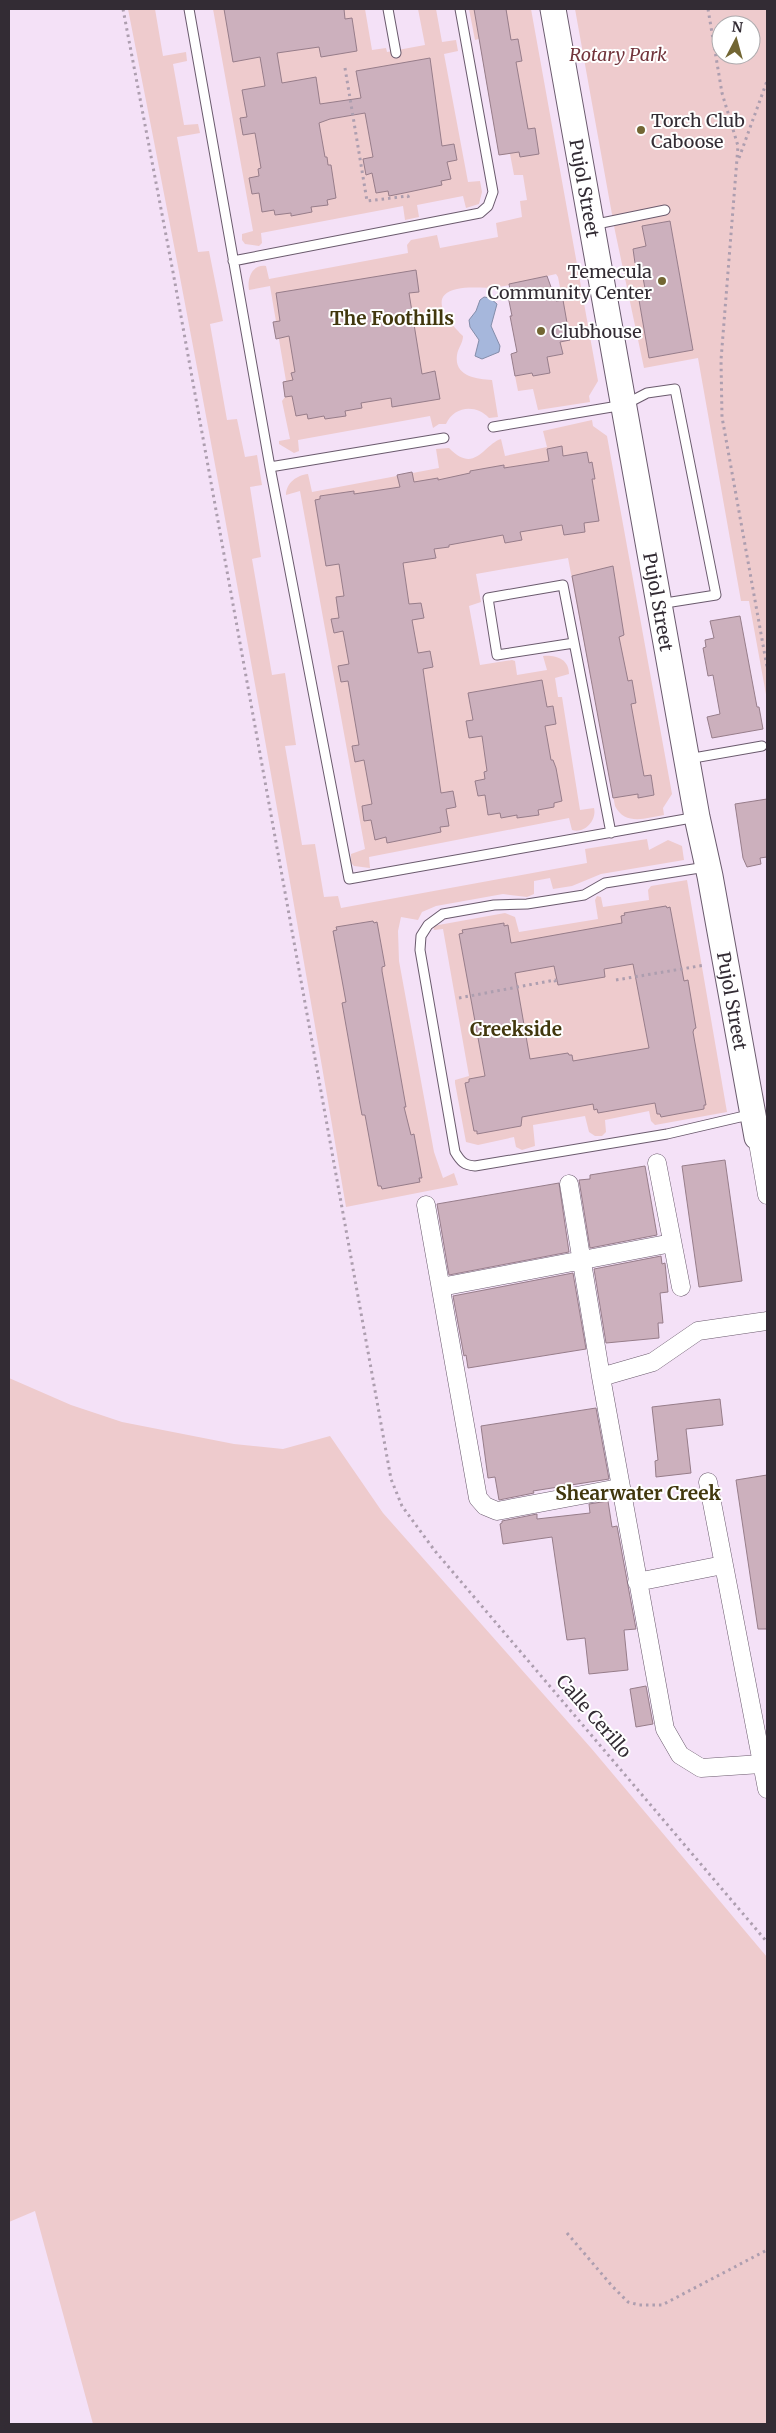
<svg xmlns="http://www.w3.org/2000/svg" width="776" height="2433" viewBox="0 0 776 2433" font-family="Merriweather,serif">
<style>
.green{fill:#eecbcd;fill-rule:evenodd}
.water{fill:#a6b7dc;stroke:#848daa}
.building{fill:#ccb0bd;stroke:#977d8a;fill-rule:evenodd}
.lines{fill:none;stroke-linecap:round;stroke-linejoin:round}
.lane-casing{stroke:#6a5a6d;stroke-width:11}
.street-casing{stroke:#6a5a6d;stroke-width:19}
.secondary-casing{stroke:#6a5a6d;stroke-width:27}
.path{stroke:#ad9eaf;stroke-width:3;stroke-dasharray:2.5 4;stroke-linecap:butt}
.lane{stroke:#fff;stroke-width:9}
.street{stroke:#fff;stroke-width:18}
.secondary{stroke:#fff;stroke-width:25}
.poi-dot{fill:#726633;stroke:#fff;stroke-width:2}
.labels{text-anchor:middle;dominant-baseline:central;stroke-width:4;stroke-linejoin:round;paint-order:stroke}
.park-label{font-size:18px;font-style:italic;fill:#72353c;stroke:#fff}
.poi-label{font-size:18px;fill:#332c34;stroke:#fff;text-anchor:start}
.street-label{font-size:18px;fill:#332c34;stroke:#fff}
.neighbourhood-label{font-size:19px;font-weight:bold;fill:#41370d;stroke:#fff}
</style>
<rect width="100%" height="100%" fill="#f4e1f7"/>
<path class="green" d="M128 9H155L163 56 186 52 187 61 173 64 184 125 198 124 200 133 177 137 198 252 209 251 223 321 210 324 227 420 237 419 245 457 257 455 262 485 250 487 261 557 252 559 272 675 285 673 296 745 285 746 302 845 315 844 324 897 338 896 341 908 587 863 585 849 647 839 649 850 668 840 682 846 684 860 601 874 572 886 553 889 550 878 534 881V894L527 897 503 894 436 906 422 912 418 920 401 917 398 931 399 961 434 1152 443 1178 454 1173 458 1185 346 1207C278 807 207 407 128 9Z
M213 9H365L372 50 386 48 387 52 425 45 418 9H436L442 42 456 40 458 51 444 54 468 182 480 181 482 192 479 204 466 208 463 196 417 205 419 217 405 220 403 206 261 233 262 243 259 246 245 244 242 240V234L253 231Z
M469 9H531L598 381 589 396 590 402 538 410 533 389 518 391 515 376 532 373 533 376 550 373 547 357 563 354 560 342 570 340 558 277 556 274C537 278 518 284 499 287 485 289 470 286 457 289 425 296 451 324 463 336 463 343 458 348 457 355 454 376 476 379 492 380L498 417 489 418C476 404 454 406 446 424H439L433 428 430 416 298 440 299 451 294 453 279 444V441L290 439 282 401 285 397 283 382 286 381 270 286 249 290C247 278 252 264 266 266L269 279 408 253 407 245 411 240 437 235 440 248 498 237 496 223 522 217 520 201 527 200 523 175H514L510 154 499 155 479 39 475 40Z
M575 9H767V700L749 601H741L698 358 644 368 615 231ZM721 25H751V55H721ZM670 221 693 350 649 358 639 300 647 299 640 262 635 263 633 249 646 246 642 226Z
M592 420 593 426 607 436 672 794 663 808 664 815C646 818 625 826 615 806L568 558 476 574 481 602 469 606 480 665 512 660 515 661 517 675 547 670 543 656C556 655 569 659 569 674L555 678 558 697H562L580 810 594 808C597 820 585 834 572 830L569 818 369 857 370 868 354 866 351 863V854L365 849 300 491 286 495C286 483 297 475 308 474L312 492 439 468 436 449 449 448C475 475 484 444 501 439L505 456 547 447 543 431Z
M687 880 727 1112 655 1125 651 1121 649 1111 605 1120 606 1132 602 1136H595L589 1132 585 1116 533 1125 535 1146 522 1150 516 1147 514 1137 478 1145 466 1142 455 1083V1080L469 1076 443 929 434 930 433 926 505 913 515 917 519 932 598 919 595 900 597 896 601 897 603 907 649 900 648 890 651 886Z
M9 1378 71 1405 122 1422 234 1444 283 1449 330 1436 383 1513 591 1748 767 1957V2424H93L35 2211 9 2222Z"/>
<path class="water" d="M484 297 490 298 497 304 491 326 500 346 499 352 482 359 475 356 479 340 470 327 469 320 476 311 480 300Z"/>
<path class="building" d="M224 9H344L345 19 352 18 357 51 321 57 319 47 277 53 282 83 316 77 320 104 361 98 356 71 430 58 442 146 454 144 457 160 447 162 451 179 441 181 442 185 404 193 389 196 388 191 376 193 372 173 366 175 363 159 373 157 365 113 330 119 319 123 325 157H327L328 165H331L336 198 327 200 328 205 311 207 312 212 291 216V213L275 215 274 210 262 212 259 193 252 194 249 178 259 176 258 169 261 168 255 133 243 135 240 118 247 117 242 90 265 86 260 57 233 62Z
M474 9H506L511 40 518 39 522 61 516 62 528 129 535 128 539 154 520 157 519 152 499 155Z
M670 221 693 350 649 358 639 300 647 299 640 262 635 263 633 249 646 246 642 226Z
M416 270 419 292 409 293 422 374 435 371 440 399 392 407 391 398 361 403 362 408 345 411 346 416 325 419 324 416 308 419 307 414 296 416 292 396 285 397 283 382 293 380 291 373 295 372 289 336 276 339 273 322 280 321 276 293Z
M547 276 556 301 563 300 570 340 560 342 563 354 547 357 550 373 533 376 532 373 515 376 511 354 517 352 510 316H512L508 296 511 295 509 284Z
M562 446 563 456 587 452 589 463 592 462 595 479H592L599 521 584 523 585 532 564 535 562 525 520 532 522 540 505 543 503 535 449 545V547L434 549 436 558 403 563 409 604 421 603 424 618 412 620 418 653 430 651 433 667 423 669 441 793 453 791 456 807 446 809 449 826 440 827 441 832 387 843 386 837 375 840 371 820 364 821 362 806 372 804 364 760 355 762 352 746 359 745 348 681 341 682 338 666 349 664 343 631 334 633 331 619 339 618 336 597 344 596 339 564 326 566 315 500 320 499V496L354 491V494L400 487 397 475 412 472 414 482 438 478V480L470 473V471L504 465V468L549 461 547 449Z
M613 566 624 635 619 637 628 681 632 680 636 703 631 704 644 776 651 775 654 795 638 798V794L613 798 572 576Z
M740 616 757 707H759L763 729 712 738 707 717 720 714 713 675 708 676 703 648 706 647 705 640 714 638 710 621Z
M542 680 547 707 553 706 556 724 545 726 551 760H553L556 768 562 801 554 803V807L538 810 539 815 517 818V815L501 818 500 813 488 815 485 795 478 796 475 781 485 779 484 772 487 771 482 736 469 738 466 721 473 720 468 693Z
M767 799V857L760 858 761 864 747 867 743 858 735 804Z
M666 906 667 908 670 907 684 981 688 980 696 1028 694 1029 693 1032 706 1105H704V1109L661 1117 660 1114H657L655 1103 598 1113 597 1109 594 1110 593 1104 522 1117 521 1126 477 1134V1131H474L465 1083 469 1082V1079L485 1076 459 934 463 933 462 930 504 923V926L508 925 511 943 622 923 621 916 625 915 624 913ZM633 964 649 1048 573 1061 572 1055H569L568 1053 530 1059 515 973 554 966 558 985 605 977 604 969Z
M373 921 374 923 377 922 385 966 382 967V971L406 1107H404L411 1135 414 1134 422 1178H419L420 1182 382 1189 381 1186H378L365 1115H362L359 1099 342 1003 346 1002 333 931 337 930 336 927Z
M725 1160 742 1281 699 1287 682 1166Z
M645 1166 657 1235 590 1248 579 1180 590 1179V1175Z
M559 1183 569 1252 449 1275 437 1204Z
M661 1256 662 1264 665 1263 668 1292 660 1293 663 1323H658L659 1338 606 1343 594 1269Z
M573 1273 586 1349 468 1368 466 1355 464 1356 453 1296Z
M720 1399 723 1425 686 1429 691 1473 656 1477 655 1461 658 1460 652 1407Z
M596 1408 609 1479 533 1491 534 1493 499 1500 495 1477 488 1478 481 1426Z
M767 1475V1629H758L736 1480Z
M608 1501 612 1527 617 1526 636 1629 624 1630 628 1670 589 1674 585 1638 567 1640 552 1537 503 1544 500 1524 502 1523V1521L537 1514V1519L590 1513 589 1504Z
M646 1686 653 1724 636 1727 630 1689Z"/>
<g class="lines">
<defs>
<path id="lane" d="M189 9 270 467 349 879 697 817
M388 9 396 53
M592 225 665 210
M233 261 480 213 488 206 493 192 460 9
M493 427 624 405 647 393 675 389 716 595 659 604
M270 467 444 438
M574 643 497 655 488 598 563 585 611 833
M688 759 762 746
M706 867 605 883 584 895 527 904 494 905 443 914 428 925 421 936 420 950 455 1152C461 1162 464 1165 475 1166L667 1134 753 1114"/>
<path id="street" d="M757 1137 767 1195
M657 1163 681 1287
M569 1184 601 1377 653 1362 698 1331 767 1321
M426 1205 478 1498 485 1506 497 1511 619 1488
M441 1287 672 1243
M601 1377 665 1729 680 1755 701 1768 761 1764
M708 1482 767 1789
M637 1582 723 1565"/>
<g id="secondary">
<path id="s1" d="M553 9 697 817 710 876 757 1137"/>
</g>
</defs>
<use href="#lane" class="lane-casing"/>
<use href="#street" class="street-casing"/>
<use href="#secondary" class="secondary-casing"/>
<path class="path" d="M123 9 173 272 391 1479 402 1506 435 1551 767 1942
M708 9 722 93 738 146 721 360 722 417 767 667
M345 68 367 201 408 196 410 201
M739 158 767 81
M616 980 705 965
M459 998 555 980 556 986
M567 2233 612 2286 628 2302 639 2305H662L767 2250"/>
<use href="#lane" class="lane"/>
<use href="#street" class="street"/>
<use href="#secondary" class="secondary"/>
</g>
<g class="poi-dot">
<circle cx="641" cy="130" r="5"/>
<circle cx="662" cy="281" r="5"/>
<circle cx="541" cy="331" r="5"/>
</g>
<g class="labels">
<g class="park-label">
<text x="618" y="54">Rotary Park</text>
</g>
<g class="poi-label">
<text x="651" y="120">Torch Club<tspan x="651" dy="21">Caboose</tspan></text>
<text x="652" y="271" text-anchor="end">Temecula<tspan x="652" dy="21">Community Center</tspan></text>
<text x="551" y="331">Clubhouse</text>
</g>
<g class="street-label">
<text stroke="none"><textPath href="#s1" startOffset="182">Pujol Street</textPath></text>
<text stroke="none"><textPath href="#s1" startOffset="602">Pujol Street</textPath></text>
<text stroke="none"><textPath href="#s1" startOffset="1008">Pujol Street</textPath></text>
<text transform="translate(594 1716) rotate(49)">Calle Cerillo</text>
</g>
<g class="neighbourhood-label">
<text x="392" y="318">The Foothills</text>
<text x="516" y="1029">Creekside</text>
<text x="638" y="1493">Shearwater Creek</text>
</g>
</g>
<rect width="776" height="2433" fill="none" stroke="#332c34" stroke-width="20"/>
<g transform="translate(736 40) rotate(6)"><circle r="24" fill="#ffffff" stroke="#adabae"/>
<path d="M0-4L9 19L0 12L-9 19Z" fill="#726633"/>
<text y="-8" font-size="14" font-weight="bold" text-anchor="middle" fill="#332c34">N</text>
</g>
</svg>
